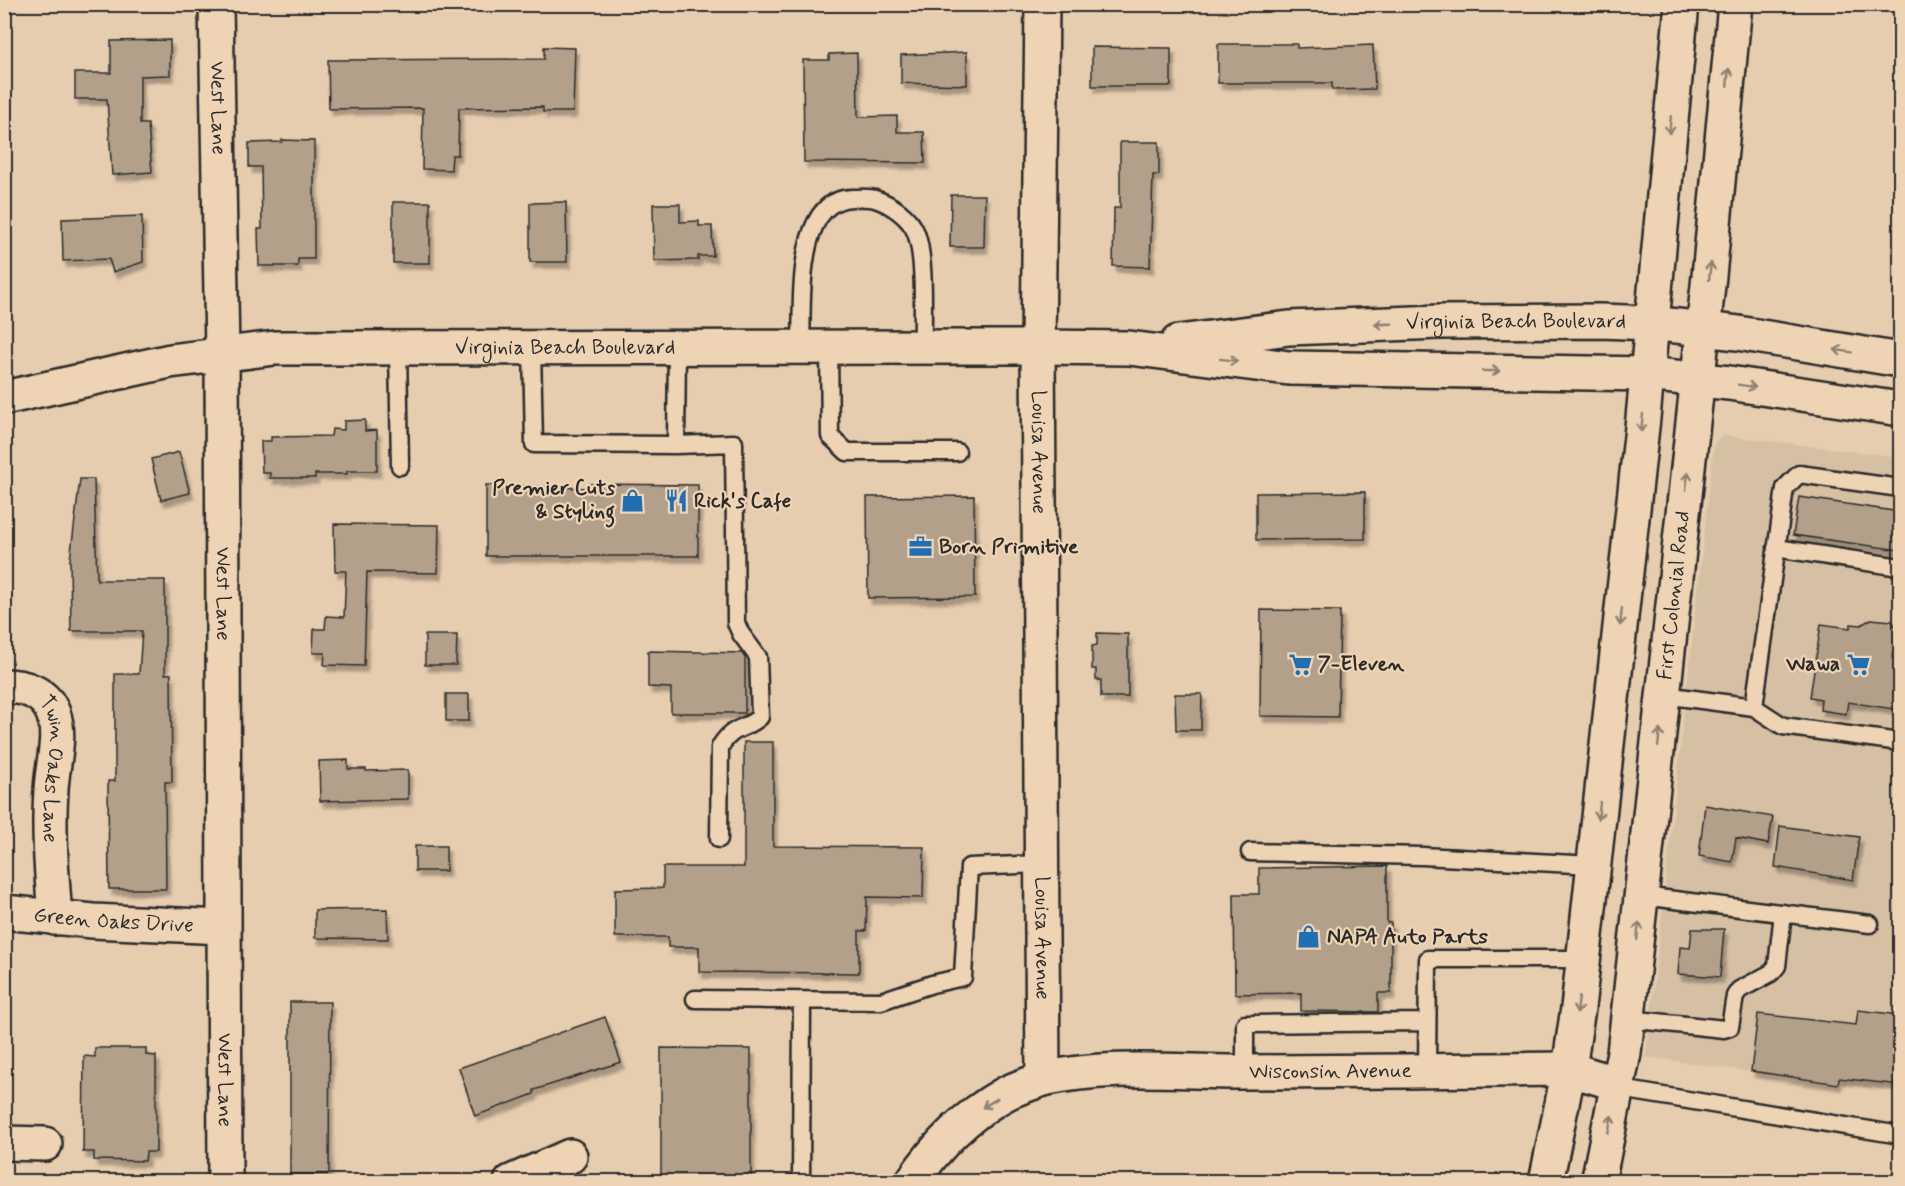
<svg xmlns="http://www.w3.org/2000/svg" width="1905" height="1186" viewBox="0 0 1905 1186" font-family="Mynerve,sans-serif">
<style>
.built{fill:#d6c0a4}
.building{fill:#b2a08a;stroke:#2b2b2b;stroke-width:1.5;filter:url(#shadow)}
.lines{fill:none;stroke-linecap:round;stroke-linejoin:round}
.lane-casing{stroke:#2b2b2b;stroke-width:21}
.street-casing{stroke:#2b2b2b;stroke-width:38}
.secondary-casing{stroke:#2b2b2b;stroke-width:38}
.primary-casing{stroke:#2b2b2b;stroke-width:38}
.highway-casing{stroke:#2b2b2b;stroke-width:38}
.lane{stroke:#eed4b5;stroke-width:16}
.street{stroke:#eed4b5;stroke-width:33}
.secondary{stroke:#eed4b5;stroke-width:33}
.primary{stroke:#eed4b5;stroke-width:33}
.highway{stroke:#eed4b5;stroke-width:33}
.oneway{stroke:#8c8070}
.labels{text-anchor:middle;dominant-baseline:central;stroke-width:4.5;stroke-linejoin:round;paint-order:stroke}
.street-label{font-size:21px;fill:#2b2b2b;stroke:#eed4b5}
.poi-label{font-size:21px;font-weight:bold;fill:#2b2b2b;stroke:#eed4b5;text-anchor:start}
</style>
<defs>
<filter id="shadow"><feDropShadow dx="3.5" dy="6" stdDeviation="1.5" flood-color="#0004"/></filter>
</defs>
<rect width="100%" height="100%" fill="#e6cdaf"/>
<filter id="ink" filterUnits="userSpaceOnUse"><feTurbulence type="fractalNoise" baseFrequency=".0167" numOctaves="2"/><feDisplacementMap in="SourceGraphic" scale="12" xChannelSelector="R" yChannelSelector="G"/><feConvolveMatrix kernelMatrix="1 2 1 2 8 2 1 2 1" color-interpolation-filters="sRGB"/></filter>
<g filter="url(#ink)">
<path class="built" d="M1722 435 1900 457V1092L1646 1057 1714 444Z"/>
<path class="building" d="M170 40V75L140 76V124H148L152 172 112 175 107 99H75V73H111V41Z
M1218 44H1297V48L1373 45 1375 89 1332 90V83H1218Z
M544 47 575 48 573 112H543V107L459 108 458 155H452L451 170 422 169 423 108 329 109 328 60 544 59Z
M1092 47 1171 48V86H1092Z
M967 52V85L901 83V55Z
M857 53 858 117 897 116V132H924L925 163 804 162 803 60H829V54Z
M282 140 314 141V259H298V266H259L258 229H262L261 167H249V143L282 142Z
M1120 142H1159V175H1153L1150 267 1113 266 1114 208H1120Z
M951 195H985L984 247H950Z
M393 202H430V263H393Z
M566 202 567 262H530V203Z
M653 204H680V222L699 221V226H712L713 256H698V260L654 261Z
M142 216 143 262 113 272 109 259 63 261 62 219Z
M365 420V431L377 430V471H347V474H315V478H270V473H262L261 441H271V437L331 436 332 429 344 430V421Z
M179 452 190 493 161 500 151 459Z
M80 479H94L97 580H165V674H171L172 782H165L166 889H109L108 781H115V674H139L142 631H71L70 560Z
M589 484 698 485V556H486V485L589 488Z
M1365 492V539L1256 540V493Z
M974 496 975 597 868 598 867 497Z
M1799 497 1900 512V550L1793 535Z
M334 524 439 525 438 573 367 572 364 666 324 665 325 653H313L314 629H325L326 616 344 617 346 571H335Z
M1261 610 1340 611 1338 717 1260 716Z
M1871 619 1892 621 1900 633V710L1848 702 1846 714 1820 710 1821 699 1810 697 1821 624 1850 628 1851 624 1861 625Z
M1097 633 1128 634V697H1101V680H1096V669H1092V646L1097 645Z
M425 635H457L456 665H425Z
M648 651 742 653 745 658V713H671V688L648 687Z
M446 694H469V721H446Z
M1175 694H1202L1201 730H1176Z
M744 742H773V846L924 847 923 898 867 897 866 931H859V973L699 972V947H668V937H615V889L663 888V867H744Z
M348 760V769H366V771L408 770V799L320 801 319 761Z
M1705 805 1773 817 1768 844 1736 838 1732 862 1699 856Z
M1780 826 1859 837 1853 880 1775 867Z
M415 846H446V871H415Z
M1387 866V923H1391V993H1378V1012L1301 1011V993L1235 994 1234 894H1259V868Z
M387 909 388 939 315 938V910Z
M1692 929H1724L1720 977 1678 974 1680 947 1690 948Z
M290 1002H330L329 1174H290Z
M1858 1010 1900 1015V1085L1839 1078 1838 1084 1751 1071 1758 1014 1856 1025Z
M605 1017 621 1062 534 1090V1094L475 1116 459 1068Z
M95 1048H146V1055L156 1056V1152H146L145 1161 94 1160V1152H83L84 1056 95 1057Z
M661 1048 751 1049V1182H661Z"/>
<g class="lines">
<defs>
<path id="lane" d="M398 347 400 466
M532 347 534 444 676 445 677 347
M801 347C803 306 794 199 852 198 860 198 869 197 875 199 891 204 910 217 916 233 926 261 922 316 923 347
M829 347 830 436 847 452H957
M676 445 734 443 736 623 741 634 758 657 760 717C744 731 733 725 720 747L719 839
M1776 548 1900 567
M1664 695 1754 707 1783 726 1900 742
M1754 707 1785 488 1799 474 1900 488
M1250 852 1422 856 1593 865
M1642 896 1870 924
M695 999 881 1001 932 984 963 977 969 867 1041 864
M1628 1019 1724 1029 1730 1027 1735 996 1739 990 1771 973 1777 966 1783 913
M1427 1070 1428 959H1583
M1245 1072V1024L1427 1022
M1618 1084 1633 1091 1900 1135
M801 1182 802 1000"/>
<g id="street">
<path id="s1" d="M216 4 222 353 225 1182"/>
<path id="s2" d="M1042 4 1038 347 1043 1079"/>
<path id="s3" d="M4 686C24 686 45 692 53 713 62 736 52 765 51 790 48 833 52 875 55 918"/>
<path id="s4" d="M4 912 93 921 223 927"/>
<path d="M4 1143 45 1144"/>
<path d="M511 1182 570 1156"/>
</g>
<g id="secondary">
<path id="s5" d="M1043 1079C1109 1064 1178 1072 1246 1072 1354 1072 1461 1070 1569 1069L1618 1084"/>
<path d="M1546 1182 1569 1069 1578 1008 1643 418 1682 4"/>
<path id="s6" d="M1598 1182 1624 1053 1709 276 1735 4"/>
</g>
<g id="primary">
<path id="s7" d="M1178 342 1289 328 1439 322 1601 321 1651 323 1738 333 1900 360"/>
<path id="s8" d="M4 398 170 361 275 348 1038 347 1129 348 1289 368 1647 374 1729 383 1900 409"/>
</g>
<path id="highway" d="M912 1182C936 1146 966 1116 1003 1095 1015 1088 1030 1084 1043 1079"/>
</defs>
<use href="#lane" class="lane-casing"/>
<use href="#street" class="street-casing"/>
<use href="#secondary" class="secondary-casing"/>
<use href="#primary" class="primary-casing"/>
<use href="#highway" class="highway-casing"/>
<use href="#lane" class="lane"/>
<use href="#street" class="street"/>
<use href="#secondary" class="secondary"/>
<use href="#primary" class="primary"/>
<use href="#highway" class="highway"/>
</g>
<defs><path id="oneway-shaft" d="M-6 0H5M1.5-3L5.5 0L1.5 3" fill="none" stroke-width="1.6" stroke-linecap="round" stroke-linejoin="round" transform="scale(1.5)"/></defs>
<g class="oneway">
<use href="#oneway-shaft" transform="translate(1728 77) rotate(-85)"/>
<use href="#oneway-shaft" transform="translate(1670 125) rotate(96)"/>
<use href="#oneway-shaft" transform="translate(1710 271) rotate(-84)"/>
<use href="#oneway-shaft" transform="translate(1383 324) rotate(178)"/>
<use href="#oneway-shaft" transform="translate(1843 351) rotate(-171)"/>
<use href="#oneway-shaft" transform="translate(1229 360) rotate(7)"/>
<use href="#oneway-shaft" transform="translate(1491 371)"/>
<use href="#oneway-shaft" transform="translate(1747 386) rotate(9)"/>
<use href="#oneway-shaft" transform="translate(1642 423) rotate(96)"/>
<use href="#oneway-shaft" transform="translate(1687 481) rotate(-84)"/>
<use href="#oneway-shaft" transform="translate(1621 617) rotate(96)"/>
<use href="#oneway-shaft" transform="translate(1659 738) rotate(-84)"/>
<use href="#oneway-shaft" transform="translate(1599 811) rotate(97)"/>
<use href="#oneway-shaft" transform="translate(1638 931) rotate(-84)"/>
<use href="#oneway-shaft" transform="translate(1578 1005) rotate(97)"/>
<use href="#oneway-shaft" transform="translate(990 1103) rotate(149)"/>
<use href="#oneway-shaft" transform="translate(1610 1124) rotate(-78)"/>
</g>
</g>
<defs>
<symbol id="shop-bare" viewBox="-9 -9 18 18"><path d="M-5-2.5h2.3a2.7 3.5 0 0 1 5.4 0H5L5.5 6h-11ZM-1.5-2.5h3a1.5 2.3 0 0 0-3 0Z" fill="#1f6fb2" stroke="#eed4b5" stroke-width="2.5" paint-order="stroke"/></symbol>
<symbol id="restaurant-bare" viewBox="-9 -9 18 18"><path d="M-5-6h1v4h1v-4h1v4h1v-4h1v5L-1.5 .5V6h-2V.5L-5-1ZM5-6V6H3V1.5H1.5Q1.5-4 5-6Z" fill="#1f6fb2" stroke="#eed4b5" stroke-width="2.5" paint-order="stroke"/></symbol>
<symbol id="office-bare" viewBox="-9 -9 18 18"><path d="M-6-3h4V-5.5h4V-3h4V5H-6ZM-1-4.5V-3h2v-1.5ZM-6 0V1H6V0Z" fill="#1f6fb2" stroke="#eed4b5" stroke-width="2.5" paint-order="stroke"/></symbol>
<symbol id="supermarket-bare" viewBox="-9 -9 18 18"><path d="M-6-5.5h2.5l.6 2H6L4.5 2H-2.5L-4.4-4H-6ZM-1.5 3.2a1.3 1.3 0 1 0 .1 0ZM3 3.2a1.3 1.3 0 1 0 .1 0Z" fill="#1f6fb2" stroke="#eed4b5" stroke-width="2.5" paint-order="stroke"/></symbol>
</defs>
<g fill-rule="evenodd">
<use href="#shop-bare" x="616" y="484" width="33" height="33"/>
<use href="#restaurant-bare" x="660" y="484" width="33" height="33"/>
<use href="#office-bare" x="904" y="530" width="33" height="33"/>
<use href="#supermarket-bare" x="1284" y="648" width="33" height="33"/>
<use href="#supermarket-bare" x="1842" y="648" width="33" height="33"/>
<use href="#shop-bare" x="1292" y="920" width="33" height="33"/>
</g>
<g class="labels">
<g class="street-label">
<text stroke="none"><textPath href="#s1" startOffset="104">West Lane</textPath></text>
<text stroke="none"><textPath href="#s7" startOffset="339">Virginia Beach Boulevard</textPath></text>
<text stroke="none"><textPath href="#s8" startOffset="566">Virginia Beach Boulevard</textPath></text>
<text stroke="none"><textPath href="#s2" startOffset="448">Louisa Avenue</textPath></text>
<text stroke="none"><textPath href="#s1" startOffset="590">West Lane</textPath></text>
<text stroke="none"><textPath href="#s6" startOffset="592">First Colonial Road</textPath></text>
<text stroke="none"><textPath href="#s3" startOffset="116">Twin Oaks Lane</textPath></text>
<text stroke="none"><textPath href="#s4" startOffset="110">Green Oaks Drive</textPath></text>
<text stroke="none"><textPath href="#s2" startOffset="934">Louisa Avenue</textPath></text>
<text stroke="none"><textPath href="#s5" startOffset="288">Wisconsin Avenue</textPath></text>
<text stroke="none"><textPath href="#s1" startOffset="1076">West Lane</textPath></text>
</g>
<g class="poi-label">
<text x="615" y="488" text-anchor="end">Premier Cuts<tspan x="615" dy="24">&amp; Styling</tspan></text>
<text x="694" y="501">Rick's Cafe</text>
<text x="939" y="547">Born Primitive</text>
<text x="1318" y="664">7-Eleven</text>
<text x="1840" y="664" text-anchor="end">Wawa</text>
<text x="1327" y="937">NAPA Auto Parts</text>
</g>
</g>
<rect width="1905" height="1186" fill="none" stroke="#eed4b5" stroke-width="24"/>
<rect x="12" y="12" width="1881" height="1162" fill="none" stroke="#2b2b2b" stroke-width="2" filter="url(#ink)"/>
</svg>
